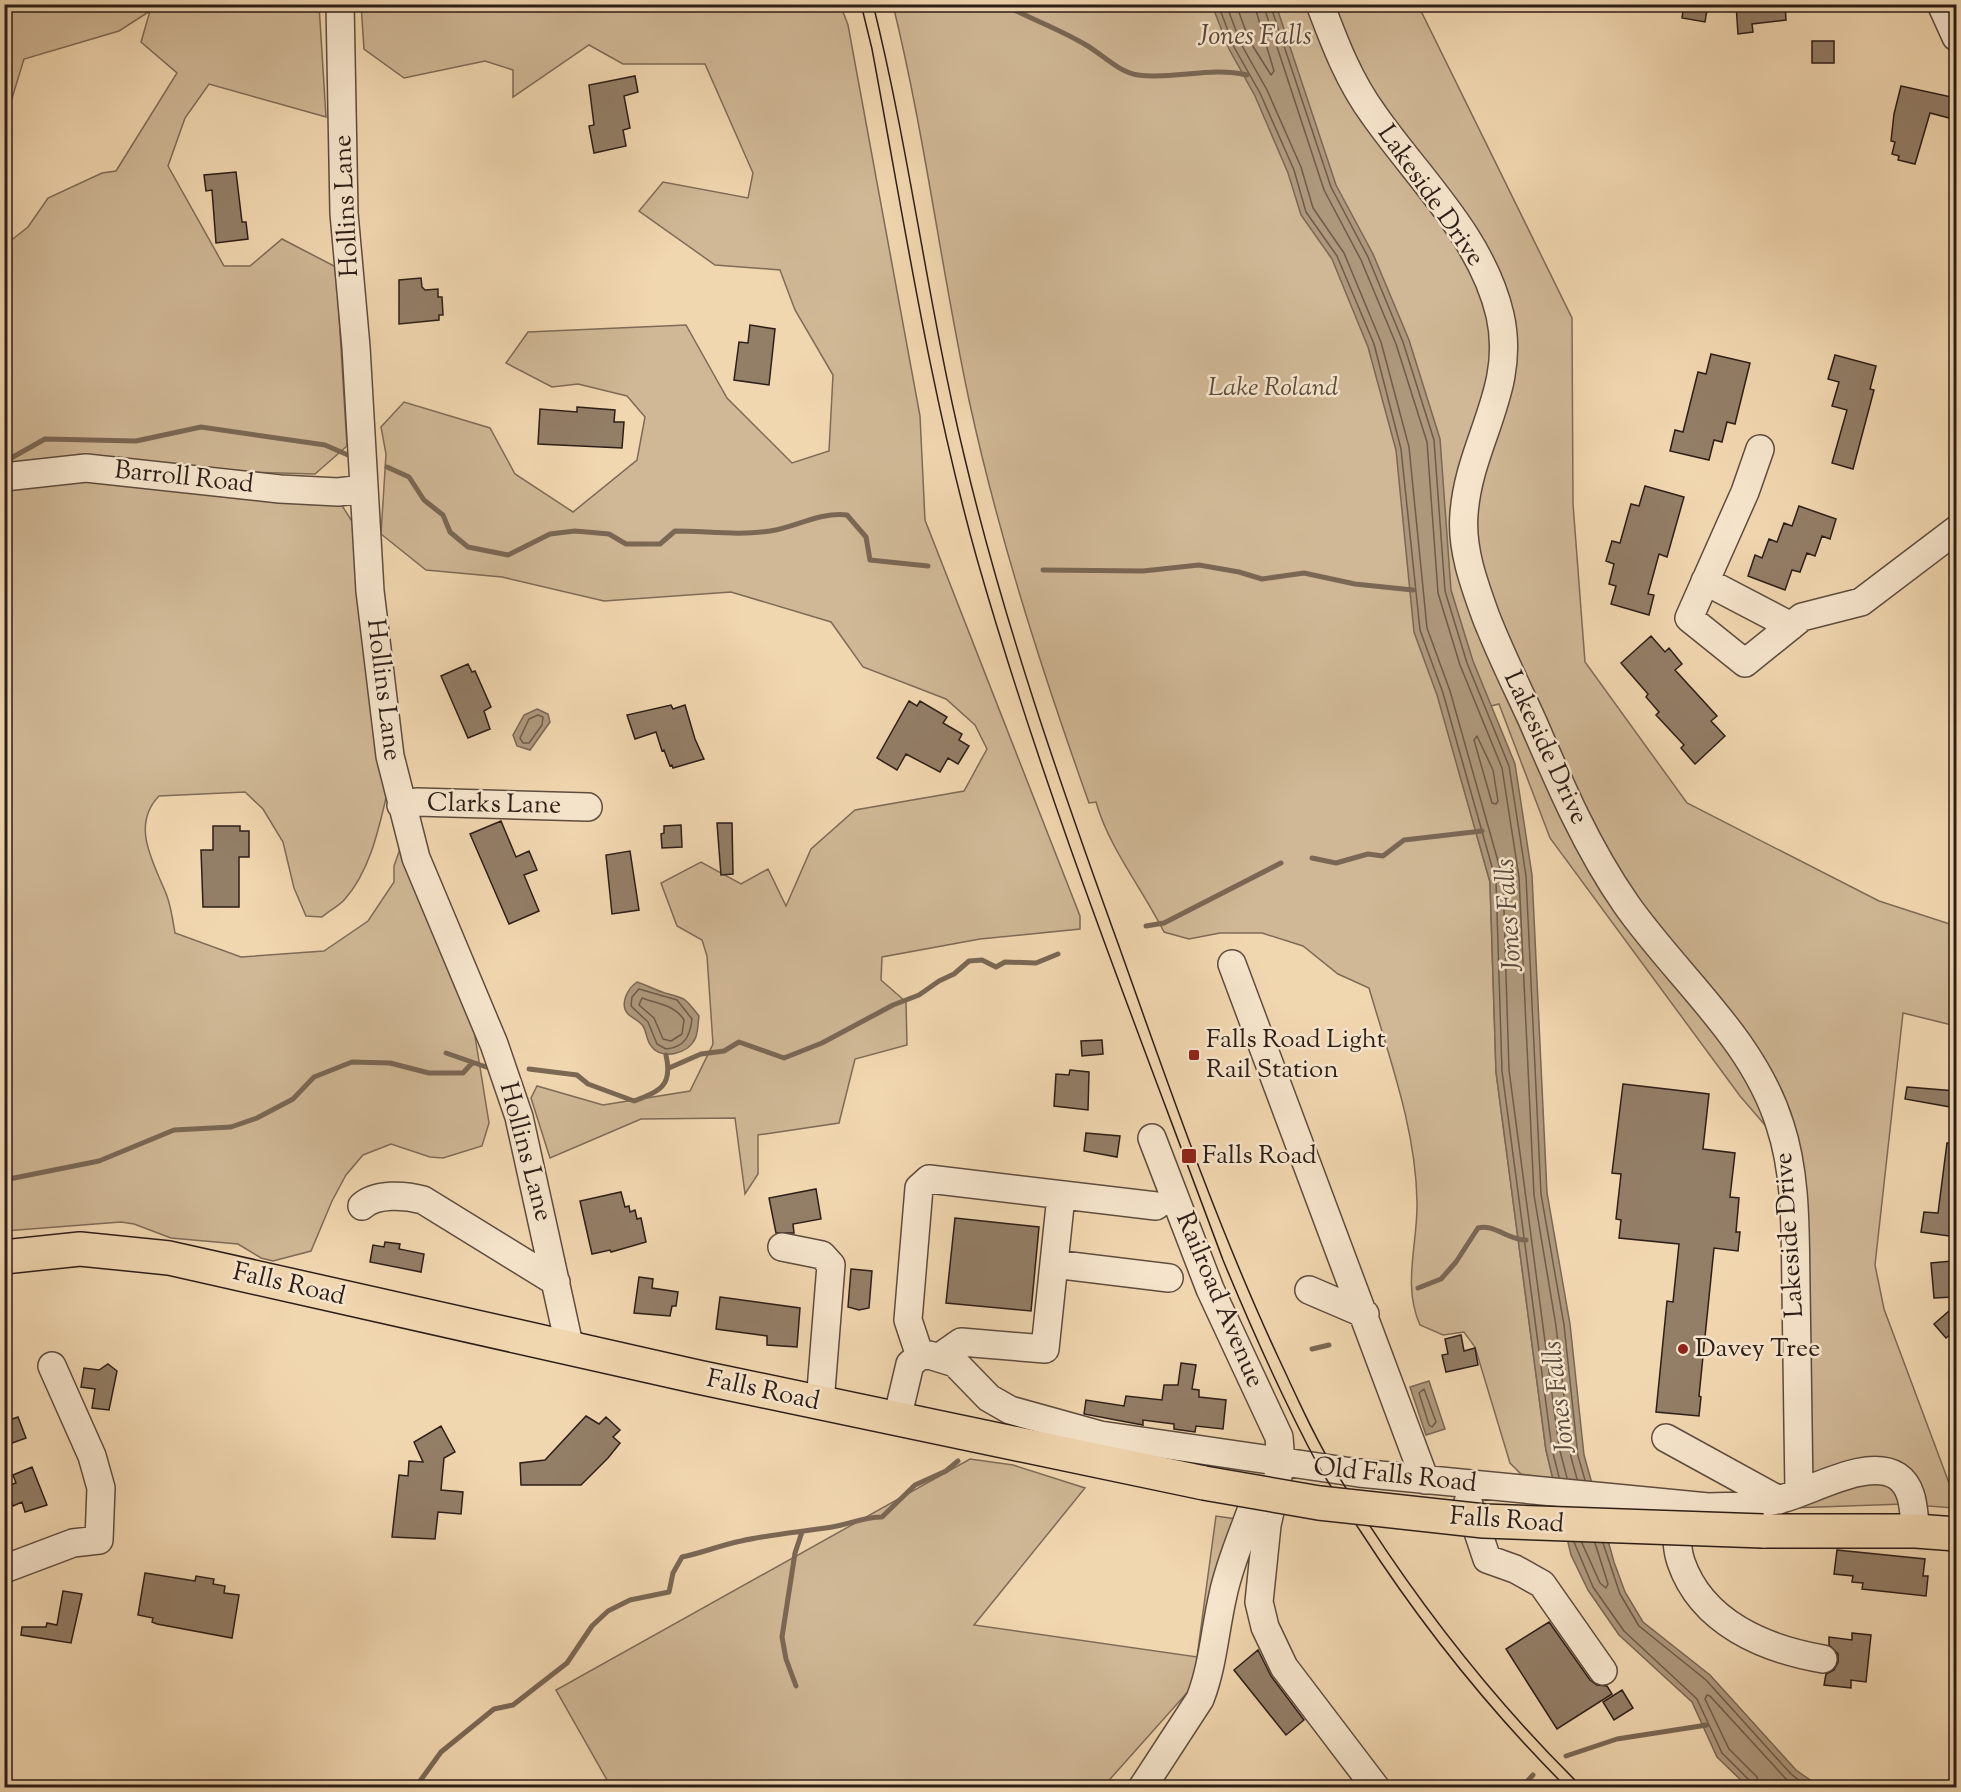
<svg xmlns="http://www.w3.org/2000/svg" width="1961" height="1792" viewBox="0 0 1961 1792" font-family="'Sorts Mill Goudy',serif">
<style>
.green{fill:#d0b896;stroke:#7e6b57;stroke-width:1.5}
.water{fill:#ae987c;stroke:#7a6754;stroke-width:1.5}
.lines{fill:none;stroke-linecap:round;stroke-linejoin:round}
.shore{stroke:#6e5b4a;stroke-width:1.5}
.stream{stroke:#7a6754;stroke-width:5}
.building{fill:#937e67;stroke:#2d1e18;stroke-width:1.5}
.minor-casing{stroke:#5e4c3e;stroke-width:30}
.major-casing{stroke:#2d1e18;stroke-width:36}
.minor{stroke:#f6e5cc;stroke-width:27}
.major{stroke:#f1d7b0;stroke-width:33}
.tram{stroke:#2d1e18;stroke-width:1.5}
.major-bridge-casing{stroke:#2d1e18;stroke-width:36;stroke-linecap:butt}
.major-bridge{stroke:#f1d7b0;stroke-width:33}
.poi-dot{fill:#8f2418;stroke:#f6e5cc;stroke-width:2}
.labels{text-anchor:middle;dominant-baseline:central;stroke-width:5;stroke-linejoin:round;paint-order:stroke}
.street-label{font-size:26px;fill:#2d1e18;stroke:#f6e5cc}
.park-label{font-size:26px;font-style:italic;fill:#5e4c3e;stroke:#f6e5cc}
.poi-label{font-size:26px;fill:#2d1e18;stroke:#f6e5cc;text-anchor:start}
.water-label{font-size:27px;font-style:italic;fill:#5a493b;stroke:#f6e5cc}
</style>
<rect width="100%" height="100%" fill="#f1d7b0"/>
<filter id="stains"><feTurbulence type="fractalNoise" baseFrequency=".00333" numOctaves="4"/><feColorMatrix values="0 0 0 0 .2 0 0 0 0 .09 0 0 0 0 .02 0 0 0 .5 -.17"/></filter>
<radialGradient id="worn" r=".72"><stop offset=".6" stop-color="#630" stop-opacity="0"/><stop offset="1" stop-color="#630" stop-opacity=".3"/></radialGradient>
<path class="green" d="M361 4H840L848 25 920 416 925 520 1080 916V929L980 939 882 957 881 980 906 1002 907 1045 855 1059 839 1123 758 1135V1174L745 1194 735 1118 641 1119 550 1158 531 1098 537 1086 603 1105 690 1091 713 1044 707 956 702 940 677 926 661 883 701 862 741 884 768 869 786 906 811 849 855 810 964 791 987 749 975 725 946 699 863 667 831 622 731 592 604 601 502 577 426 570 381 534 386 454 381 427 404 402 490 428 515 474 573 512 637 460 645 417 627 396 578 384 552 387 506 363 528 332 686 325 727 398 792 463 829 451 833 375 795 310 780 270 715 265 639 211 663 182 748 198 753 173 705 64H623L589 45 513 97V70L485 61 404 78 364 49Z
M5 5H319L326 117 209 84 185 118 168 166 224 266H250L282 239 336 267 347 446 315 474 5 465V245L28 227 48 198 102 173 116 171 177 73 141 42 150 11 119 31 24 59 5 121Z
M893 5H1418L1572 318 1573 504 1585 662 1687 803 1879 901 1956 926V1026L1903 1013 1875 1265 1884 1309 1952 1491 1953 1508 1904 1504 1791 1508 1790 1355 1777 1139 1740 1096 1550 838 1499 704 1444 718 1490 882 1496 1072 1546 1450 1553 1479 1521 1474 1510 1463 1475 1347 1464 1332 1443 1335 1420 1325C1402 1285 1418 1244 1417 1202 1416 1129 1389 1057 1369 988L1338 974 1303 946 1262 933H1220L1189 939 1164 932C1142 888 1109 848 1096 802L1089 803C1042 671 999 538 969 400 941 269 925 135 893 5Z
M39 477 341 504 355 526 386 798C378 832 369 872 345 899 339 906 329 911 322 917L306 916 294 888 283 842 263 809 245 792 159 796C130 826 154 863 167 896 171 907 173 921 175 933L241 957 324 951 368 921 394 882V866L400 849 473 1024 489 1123 482 1146 443 1158 430 1157 391 1144 363 1155 346 1175 332 1201 311 1251 273 1261 261 1258 238 1244 171 1238 134 1224 121 1222 5 1231V483Z
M970 1459 1013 1465 1085 1488 974 1625 1197 1657 1216 1516 1236 1519 1218 1658 1103 1787H611L556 1690Z"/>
<path class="water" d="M1212 5H1276L1336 185 1373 254 1409 340 1440 439 1451 590 1473 661 1515 764 1532 875 1547 1193 1570 1324 1584 1455 1614 1562 1625 1592 1643 1622 1710 1675 1796 1770 1820 1787H1748L1717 1757 1692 1702 1619 1635 1588 1590 1571 1555 1546 1450 1496 1072 1490 882 1437 695 1414 632 1396 450 1368 347 1332 259 1301 215 1288 173 1255 96 1229 49Z
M537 709 548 714 550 722 530 750 517 746 513 735 524 715Z
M637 982C647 985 655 990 665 993 687 999 684 997 699 1016 698 1023 698 1034 695 1039 688 1054 662 1060 652 1047 646 1041 647 1032 643 1026 640 1021 632 1018 628 1014 619 1004 628 988 637 982Z
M1429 1381 1445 1429 1426 1435 1410 1387Z"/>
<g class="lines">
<path class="shore" d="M1218 4 1234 47 1260 93 1294 170 1306 212 1337 256 1374 344 1401 449 1420 630 1443 693 1496 881 1502 1071 1552 1449 1559 1477
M1226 4 1241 44 1267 90 1301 167 1313 208 1344 253 1381 342 1409 447 1427 628 1450 691 1503 879 1509 1070 1559 1447 1567 1478
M1236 4 1249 40 1271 75 1274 71 1254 4
M1263 4 1324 190 1361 260 1396 344 1427 442 1438 593 1460 665 1502 768 1519 877 1534 1195 1556 1326 1571 1457 1577 1479
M1270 4 1331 187 1368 257 1403 342 1434 440 1445 591 1467 663 1509 766 1526 876 1541 1194 1564 1325 1578 1456 1585 1480
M538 715 543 717 542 725 529 743H523L520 738 529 719Z
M1477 736 1493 770 1498 801 1496 804 1492 803 1474 740Z
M639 989 677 1000 692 1019C690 1036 685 1047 666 1049L657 1044 648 1022 631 1006 632 997Z
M642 998C658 1004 675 1005 684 1020L682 1034 671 1041 663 1039 654 1018 639 1005Z
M1424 1389 1436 1422 1432 1427 1429 1425 1419 1393Z
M1574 1542 1593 1587 1624 1631 1697 1699 1722 1753 1750 1781 1752 1788
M1582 1543 1600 1583 1606 1588 1608 1584 1595 1543
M1603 1543 1620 1594 1639 1626 1706 1680 1791 1774 1809 1788
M1760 1788 1757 1777 1729 1749 1705 1699 1707 1695 1710 1696 1786 1779 1796 1788"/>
<path class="stream" d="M1003 4C1030 19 1060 29 1086 45 1102 54 1118 72 1138 75 1174 80 1211 66 1247 75
M4 462 45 439 136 441 201 427 325 445 348 455
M387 467 409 477 424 500 443 515 450 532 468 547 508 555 550 534 575 531 609 534 626 544H660L675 531C706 531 739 536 770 531 797 527 818 512 847 515L866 537 870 560 928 566
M1043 570 1143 571 1199 565 1239 572 1262 579 1304 573 1355 584 1413 590
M1312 858 1336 863 1368 854 1383 856 1404 840 1482 831
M1146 926 1164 923 1281 863
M446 1053 492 1069
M669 1068 701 1054 724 1051 739 1042 784 1058 822 1043 893 1005 919 995 939 981 954 974 969 961 982 960 996 967 1005 962 1036 963 1058 954
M529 1069 577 1075 588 1084 634 1101C660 1091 673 1086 666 1055
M4 1180 99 1161 174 1130 231 1127 257 1118 293 1099 314 1077 352 1062 390 1063 429 1073H463L472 1063
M1418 1288 1441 1279 1456 1262 1478 1228C1495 1224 1508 1240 1526 1240
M1312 1349 1329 1345
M796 1686 786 1659 782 1637 795 1553 802 1532
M1566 1756 1617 1739 1707 1725
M415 1788 441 1752 494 1709 513 1705 567 1663 592 1626 608 1611 630 1600 669 1592 673 1573 682 1557C702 1553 721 1545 741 1541 772 1534 801 1532 832 1527 850 1524 864 1517 882 1517L915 1485 946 1471 958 1461
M1521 1788 1533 1775"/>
</g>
<path class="building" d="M1684 4H1708L1705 22 1682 18Z
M1736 4H1785L1786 20 1752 24 1753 32 1738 34Z
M1812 41H1834V63H1812Z
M635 76 638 92 624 96 630 128 623 130 626 146 594 153 589 126 594 125 589 85Z
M1901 86 1956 98 1953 119 1930 113 1915 164 1898 160 1899 156 1892 154 1895 142 1891 141 1894 114Z
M236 172 242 222H246L248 239 216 243 212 190 206 191 204 175Z
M421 278 422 287 425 290 438 289V297H442L443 315H439V320L399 324V280Z
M750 325 775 329 769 385 734 380 739 342 748 343Z
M1711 354 1750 363 1735 424 1727 422 1722 442 1714 440 1709 460 1670 451 1675 430 1683 432 1698 372 1706 374Z
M1835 355 1876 366 1870 389 1874 390 1853 469 1832 463 1847 410 1832 406 1839 382 1828 379Z
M577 407 615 410 614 422H624L622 448 538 444 540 409 577 412Z
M1645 486 1684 497 1667 557 1659 554 1648 594 1654 595 1649 615 1611 604 1616 586 1609 584 1614 564 1606 561 1612 541 1620 543 1631 504 1639 506Z
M1799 506 1836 519 1830 539 1822 536 1815 556 1807 553 1800 572 1792 570 1785 590 1748 576 1755 555 1762 558 1769 539 1777 542 1784 523 1792 526Z
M1651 636 1665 652 1669 648 1682 664 1675 670 1717 716 1711 721 1725 736 1695 764 1681 748 1684 745 1656 715 1659 712 1646 697 1648 694 1621 663Z
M468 664 472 672 475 671 491 707 484 711 490 729 468 738 441 676Z
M909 701 917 706 920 701 947 717 943 723 962 734 959 740 969 746 958 764 948 758 940 772 906 754 897 770 877 758Z
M671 705 673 709 685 705 695 739 704 759 673 768 672 765 670 766 664 750 662 751 656 732 635 739 627 715Z
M501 821 516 857 529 851 537 870 524 875 539 911 509 924 470 834Z
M717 823H732L733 874 721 875Z
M681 825 682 847 662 848 661 834 664 833V826Z
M213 826H240V831H249V857H239V907H203L201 850H213Z
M630 851 639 910 612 914 606 855Z
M1102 1040 1103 1054 1082 1056 1081 1041Z
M1070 1070 1089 1072 1088 1110 1054 1106 1056 1074 1069 1075Z
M1623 1084 1709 1094 1703 1149 1735 1153 1730 1197 1739 1198 1736 1232H1740L1738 1251 1714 1248 1699 1396 1701 1397 1699 1416 1656 1412 1667 1301 1673 1302 1679 1244 1619 1238 1621 1220 1616 1219 1621 1174 1612 1173Z
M1907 1087 1956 1091V1108L1905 1099Z
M1086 1133 1120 1136 1117 1157 1084 1151Z
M1947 1143H1956V1237L1921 1232 1924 1212 1938 1213Z
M816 1189 821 1219 793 1224 794 1233H776L769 1198Z
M621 1192 625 1207 629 1206 630 1212 635 1210 637 1219 641 1218 646 1242 611 1252 610 1250 592 1254 580 1201Z
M955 1218 1039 1227 1031 1311 946 1303Z
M385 1242 400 1244 399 1249 424 1254 421 1272 370 1262 373 1245 384 1247Z
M1952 1261 1954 1297 1934 1298 1931 1263Z
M851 1269 872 1271 869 1308 859 1310 848 1307Z
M639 1277 653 1279 652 1288 678 1292 676 1306H672L670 1316 634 1313Z
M720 1297 800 1308 797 1347 767 1345V1336L716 1329Z
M1956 1305V1330L1946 1338 1934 1324Z
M1461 1335 1464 1351 1475 1348 1478 1365 1446 1372 1442 1355 1448 1354 1445 1339Z
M1181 1363 1196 1365 1192 1389 1199 1390V1397L1226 1400 1223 1429 1196 1426 1195 1432 1174 1429V1424L1143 1420V1425L1084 1414 1086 1400 1124 1406 1126 1396 1162 1400 1164 1385H1178Z
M108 1364 117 1371 109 1410 92 1408 95 1389 81 1387 84 1368 99 1370Z
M586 1416 599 1424 606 1417 620 1430 613 1437 620 1443 608 1458 581 1485H521L520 1463 545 1460Z
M18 1417 26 1438 4 1446V1422Z
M441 1426 455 1452 444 1458 441 1490 463 1492 461 1514 438 1512 435 1539 392 1537 399 1475 408 1476 409 1461 423 1462 414 1442Z
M32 1467 47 1505 25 1512 22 1502 13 1506 6 1486 16 1483 13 1475Z
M1837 1550 1925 1559 1923 1576H1928L1926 1596 1862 1589 1863 1583 1852 1582 1853 1576 1834 1574Z
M145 1573 195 1581 196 1576 214 1579 213 1584 225 1586 224 1593 239 1595 232 1638 157 1624 152 1622 153 1618 138 1615Z
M63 1591 82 1594 71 1643 21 1635 22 1627H46L47 1623 57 1625Z
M1549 1622 1590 1680 1597 1685 1607 1686 1612 1694 1557 1729 1506 1649Z
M1852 1633 1871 1635 1866 1682 1851 1680V1688L1824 1685 1826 1674 1834 1670 1838 1662V1654L1829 1645V1637L1852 1640Z
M1258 1650 1271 1676 1304 1720 1286 1735 1234 1670Z
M1622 1690 1633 1708 1614 1720 1603 1702Z"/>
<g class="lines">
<defs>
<path id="minor" d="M340 4 344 213 356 347 370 591 390 756 416 858 494 1044 519 1117 570 1349
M1320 4C1335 44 1349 81 1374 115 1418 178 1482 237 1500 315 1517 390 1469 442 1464 514 1461 549 1474 584 1486 617 1500 653 1517 687 1533 722 1560 785 1587 848 1626 904 1677 977 1753 1038 1780 1125 1797 1176 1795 1235 1796 1288 1797 1357 1798 1425 1799 1493
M1941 4 1956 37
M1760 449 1745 492 1689 618 1745 663 1802 617 1861 602 1956 530
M4 477 86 468 280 489 338 492 363 489
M1705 581 1791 626
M401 805 417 802 588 807
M1232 964 1425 1480
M1152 1138 1210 1289 1279 1437 1281 1463 1267 1525 1259 1602 1265 1627 1284 1667 1376 1788
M362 1206C376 1193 405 1195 423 1200L556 1282
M782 1247 822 1255 831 1265 820 1403
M1054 1264 1169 1278
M1309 1290 1365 1314
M920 1356 908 1320 919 1188 929 1179 1156 1206
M941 1356 961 1342 1045 1349 1061 1196
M897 1419 910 1364 920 1356 929 1355 955 1363 989 1398 1010 1410 1100 1435 1359 1473 1708 1507C1732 1507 1755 1505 1777 1500 1810 1493 1866 1457 1897 1476 1915 1488 1913 1513 1916 1531
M1666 1438 1779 1500
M1468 1502 1487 1559 1515 1569 1542 1584 1603 1671
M1676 1507C1677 1524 1675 1545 1681 1562 1702 1623 1765 1649 1823 1659
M4 1569 73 1543 99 1540 101 1488 92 1456 52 1366
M1142 1788 1200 1699C1213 1666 1215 1629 1223 1595 1229 1566 1241 1538 1251 1511L1269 1510"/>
<path id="major" d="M4 1257 80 1249 169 1258 698 1377 1204 1483
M1763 1531H1916L1956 1534"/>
</defs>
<use href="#minor" class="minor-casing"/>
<use href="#major" class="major-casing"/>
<use href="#minor" class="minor"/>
<use href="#major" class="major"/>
<path class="tram" d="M861 4 872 49C904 220 930 392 977 559 1045 797 1137 1028 1223 1260 1252 1330 1283 1400 1319 1467 1332 1489 1347 1511 1361 1532 1421 1625 1489 1710 1567 1788
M873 4C910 153 928 306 964 455 1004 624 1061 786 1120 949 1169 1087 1217 1226 1279 1359 1297 1397 1314 1437 1336 1472 1405 1586 1488 1695 1583 1788"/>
<defs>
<path id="major-bridge" d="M1204 1483 1319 1503 1484 1521 1763 1531"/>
</defs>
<use href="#major-bridge" class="major-bridge-casing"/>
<use href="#major-bridge" class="major-bridge"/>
</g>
<g class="poi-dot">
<rect x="1188" y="1049" width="12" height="12" rx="3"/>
<rect x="1181" y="1148" width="16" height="16" rx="3"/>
<circle cx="1683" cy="1349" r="6"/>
</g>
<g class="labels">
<g class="street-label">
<text transform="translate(1430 196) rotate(55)">Lakeside Drive</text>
<text transform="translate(347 206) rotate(-93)">Hollins Lane</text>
<text transform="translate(184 478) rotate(6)">Barroll Road</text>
<text transform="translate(383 690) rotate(83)">Hollins Lane</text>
<text transform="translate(1545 748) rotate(65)">Lakeside Drive</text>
<text transform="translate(494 805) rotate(1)">Clarks Lane</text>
<text transform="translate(525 1152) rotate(75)">Hollins Lane</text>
<text transform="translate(1790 1235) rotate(-94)">Lakeside Drive</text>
<text transform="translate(289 1285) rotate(13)">Falls Road</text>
<text transform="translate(1219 1300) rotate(67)">Railroad Avenue</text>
<text transform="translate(763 1391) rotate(12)">Falls Road</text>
<text transform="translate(1395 1476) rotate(6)">Old Falls Road</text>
<text transform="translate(1507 1521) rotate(4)">Falls Road</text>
</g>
<g class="park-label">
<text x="1273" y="388">Lake Roland</text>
</g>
<g class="poi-label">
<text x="1206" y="1040">Falls Road Light<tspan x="1206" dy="30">Rail Station</tspan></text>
<text x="1202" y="1156">Falls Road</text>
<text x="1695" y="1349">Davey Tree</text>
</g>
<g class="water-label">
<text x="1255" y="37">Jones Falls</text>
<text transform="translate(1510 915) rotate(-94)">Jones Falls</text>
<text transform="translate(1560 1397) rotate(-97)">Jones Falls</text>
</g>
</g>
<rect width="1961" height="1792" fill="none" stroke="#f1d7b0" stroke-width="24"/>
<rect x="6" y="6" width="1949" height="1780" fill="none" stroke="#2d1e18" stroke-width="3"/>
<rect x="12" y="12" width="1937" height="1768" fill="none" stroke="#2d1e18" stroke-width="1.5"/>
<rect width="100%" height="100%" filter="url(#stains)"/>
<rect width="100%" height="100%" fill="url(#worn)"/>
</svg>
